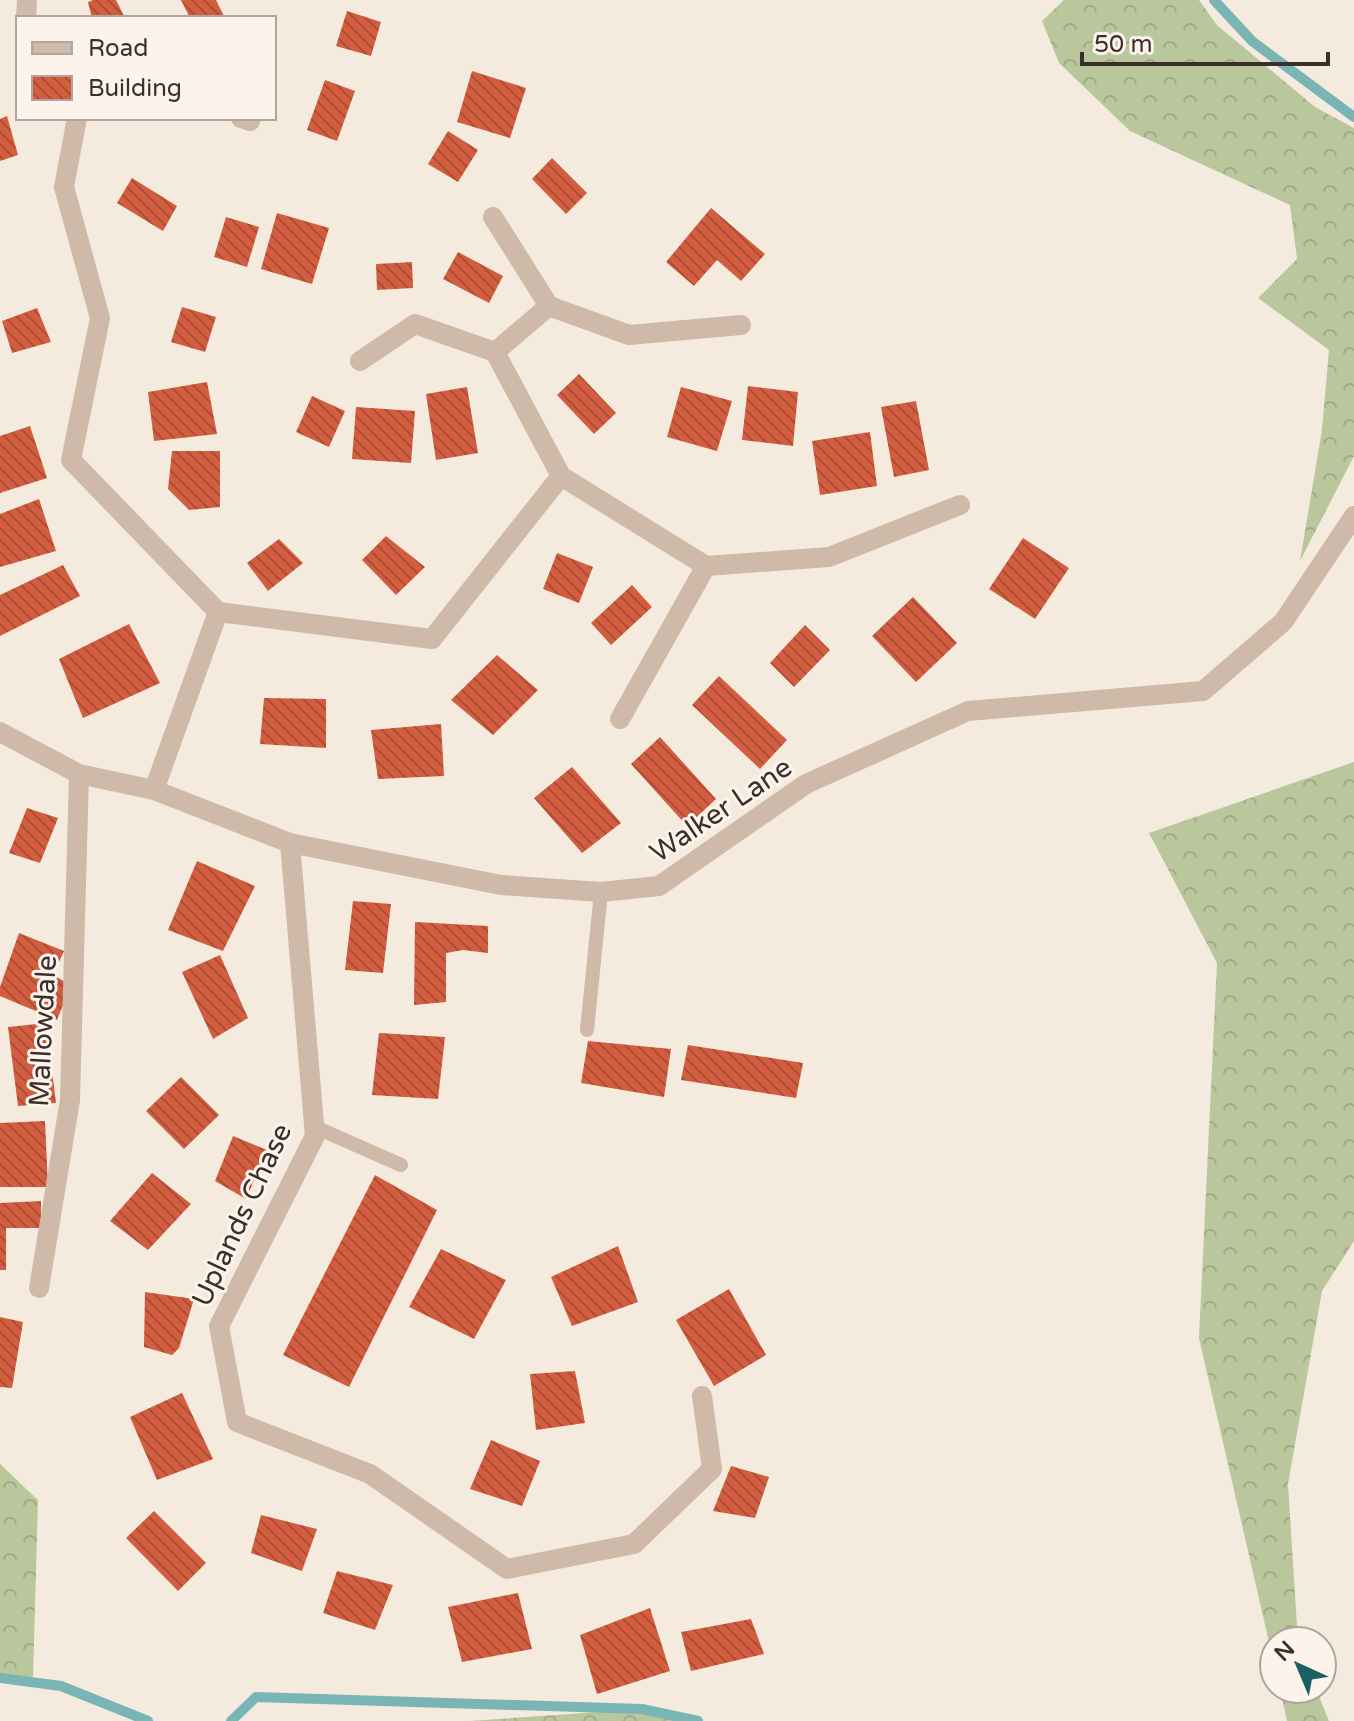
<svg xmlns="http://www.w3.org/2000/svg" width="1354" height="1721" viewBox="0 0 1354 1721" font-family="'Varela Round',sans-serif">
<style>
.forest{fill:url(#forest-crowns)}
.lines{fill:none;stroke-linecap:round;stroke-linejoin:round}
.stream{stroke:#7ab5b6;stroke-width:10}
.building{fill:url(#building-back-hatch)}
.lane{stroke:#cfb9a8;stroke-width:14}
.street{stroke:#cfb9a8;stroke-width:20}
.labels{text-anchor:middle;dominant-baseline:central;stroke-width:6;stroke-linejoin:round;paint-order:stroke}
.street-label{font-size:28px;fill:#3c2e29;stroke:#fcf4ec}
</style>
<defs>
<pattern id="forest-crowns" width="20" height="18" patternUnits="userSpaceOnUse" patternTransform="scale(2)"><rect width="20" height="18" fill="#bac79c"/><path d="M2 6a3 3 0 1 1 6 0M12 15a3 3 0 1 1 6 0" fill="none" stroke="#a1ab86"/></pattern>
<pattern id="building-back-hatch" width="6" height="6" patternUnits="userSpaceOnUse" patternTransform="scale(2)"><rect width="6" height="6" fill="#d35e3f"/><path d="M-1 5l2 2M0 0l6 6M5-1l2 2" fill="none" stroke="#ac4e35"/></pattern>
</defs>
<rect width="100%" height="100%" fill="#f5eade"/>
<path class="forest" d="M1064 0H1199L1217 25 1315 107 1354 128V456L1300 561 1322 430 1329 350 1258 298 1297 259 1290 205 1130 131 1059 63 1042 21Z
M1354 762V1241L1322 1291 1288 1484 1298 1641H1274V1664L1199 1338 1217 963 1149 833Z
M0 1464 38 1500 33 1677 0 1683Z
M1280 1689H1316L1329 1721H1287Z
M642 1709 698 1721H470Z"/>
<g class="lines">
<path class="stream" d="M1214 0 1252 41 1354 117
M0 1678 61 1686 148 1721
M231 1721 256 1697 642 1709 698 1721"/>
</g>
<path class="building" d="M93 0H116L125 18H92L88 2Z
M181 0H216L225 18H190Z
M347 11 381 22 371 56 336 46Z
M472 71 526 88 510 138 457 122Z
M325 80 355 91 337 141 307 130Z
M7 116 18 155 0 161V119Z
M448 131 478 150 458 182 428 164Z
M552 158 587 193 566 214 532 179Z
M132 178 177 206 163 231 117 203Z
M711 208 765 254 741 281 717 260 694 286 666 262Z
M277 213 329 228 312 284 261 269Z
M226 217 259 227 247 267 214 257Z
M458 252 503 276 489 303 443 279Z
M412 262 413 288 377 290 376 264Z
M182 307 216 317 205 352 171 342Z
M37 308 51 342 12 353 2 321Z
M579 374 616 413 594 434 557 395Z
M207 382 217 434 154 441 148 392Z
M748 386 798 392 793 446 742 440Z
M467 387 478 453 436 460 426 394Z
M681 387 732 401 717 451 667 437Z
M312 396 345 411 329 447 296 432Z
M916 401 929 470 894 477 881 407Z
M356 407 415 411 411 463 352 459Z
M30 426 47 478 0 493V436Z
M870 432 877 486 820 495 812 441Z
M172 451H220V507L189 510 168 489Z
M39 499 56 551 0 567V514Z
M386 536 425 567 396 595 362 560Z
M1023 538 1069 568 1035 619 989 589Z
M279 539 303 563 268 591 247 563Z
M557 553 593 567 579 603 543 589Z
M63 565 80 596 0 636V595Z
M632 585 652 607 611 645 591 623Z
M913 597 957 643 916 682 872 636Z
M129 624 160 683 83 718 59 659Z
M805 625 830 650 794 687 770 663Z
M497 655 538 690 493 735 451 700Z
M719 676 787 740 760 769 692 705Z
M264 698 326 699V748L260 744Z
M441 724 444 776 378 779 371 730Z
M660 737 716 799 687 826 631 764Z
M572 767 621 823 582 853 534 798Z
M27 808 58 818 40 863 9 853Z
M197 861 255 886 223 951 168 930Z
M353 901 391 904 383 973 345 970Z
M415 922 488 926V953L463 950 446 953V1002L414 1005Z
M19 933 64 951 53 975 71 985 57 1020 0 996V987Z
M220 955 248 1018 213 1039 182 972Z
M46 1023 56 1103 18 1106 8 1027Z
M379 1033 445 1037 438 1099 372 1095Z
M588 1041 671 1049 664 1097 581 1083Z
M688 1045 803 1063 796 1098 681 1080Z
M181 1077 219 1115 184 1149 146 1111Z
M45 1121 48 1187H0V1123Z
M233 1136 267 1150 246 1199 215 1181Z
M152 1173 191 1204 148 1250 110 1221Z
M375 1175 437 1210 349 1387 283 1355Z
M41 1201V1228H6V1270H0V1203Z
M618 1246 638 1302 572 1326 551 1277Z
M441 1249 506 1280 474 1339 409 1307Z
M729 1289 766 1355 714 1386 676 1320Z
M145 1292 194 1299 179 1348 172 1355 144 1347Z
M0 1317 23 1322 12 1388 0 1387Z
M575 1371 585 1423 536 1430 530 1374Z
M182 1393 213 1459 157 1480 130 1417Z
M491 1440 540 1461 522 1506 470 1489Z
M731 1466 769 1477 755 1518 713 1511Z
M154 1511 206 1563 178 1591 126 1538Z
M261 1515 317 1529 302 1571 251 1553Z
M337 1571 393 1585 375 1630 323 1613Z
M518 1593 532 1649 462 1662 448 1607Z
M650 1608 670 1671 597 1694 580 1635Z
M751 1619 764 1654 691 1671 681 1632Z"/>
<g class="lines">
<path class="lane" d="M587 1030 601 892
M315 1127 401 1165"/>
<path class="street" d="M26 18 27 0
M77 118 64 187 100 318 71 460 218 612 154 790
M241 118 250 121
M493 217 549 306
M360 361 415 324 495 352
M561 476 495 352 549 306 629 335 741 325
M218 612 432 639 561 476 706 566 829 557 960 505
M620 719 706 566
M0 732 79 774 154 790 290 843 501 885 601 892 659 886 806 784 968 711 1203 691 1283 622 1354 516
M290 843 315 1136 219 1326 237 1422 370 1474 507 1569 634 1544 712 1469 702 1396
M39 1288 70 1100 79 774"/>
</g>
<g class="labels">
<g class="street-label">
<text transform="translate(721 810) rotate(-34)">Walker Lane</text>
<text transform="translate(43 1031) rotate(-87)">Mallowdale</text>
<text transform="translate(242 1215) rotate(-65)">Uplands Chase</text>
</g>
</g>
<rect x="16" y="16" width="260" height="104" fill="#fcf4ec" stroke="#afa59e" stroke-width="2"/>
<rect x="32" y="42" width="40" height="12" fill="#cfb9a8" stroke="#afa59e" stroke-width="2"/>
<text x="88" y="56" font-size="24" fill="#3c2e29">Road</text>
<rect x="32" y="76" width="40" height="24" fill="url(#building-back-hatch)" stroke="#afa59e" stroke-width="2"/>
<text x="88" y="96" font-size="24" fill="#3c2e29">Building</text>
<g transform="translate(1298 1665) rotate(316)"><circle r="38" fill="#fcf4ec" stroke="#afa59e" stroke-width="2"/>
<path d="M0-6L14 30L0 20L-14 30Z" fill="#196063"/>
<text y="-12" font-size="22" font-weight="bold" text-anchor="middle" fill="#3c2e29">N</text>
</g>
<path d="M1082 52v12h246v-12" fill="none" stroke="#3c2e29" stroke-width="4"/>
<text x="1094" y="52" font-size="24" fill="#3c2e29" stroke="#fcf4ec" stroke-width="6" paint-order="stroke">50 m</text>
</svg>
